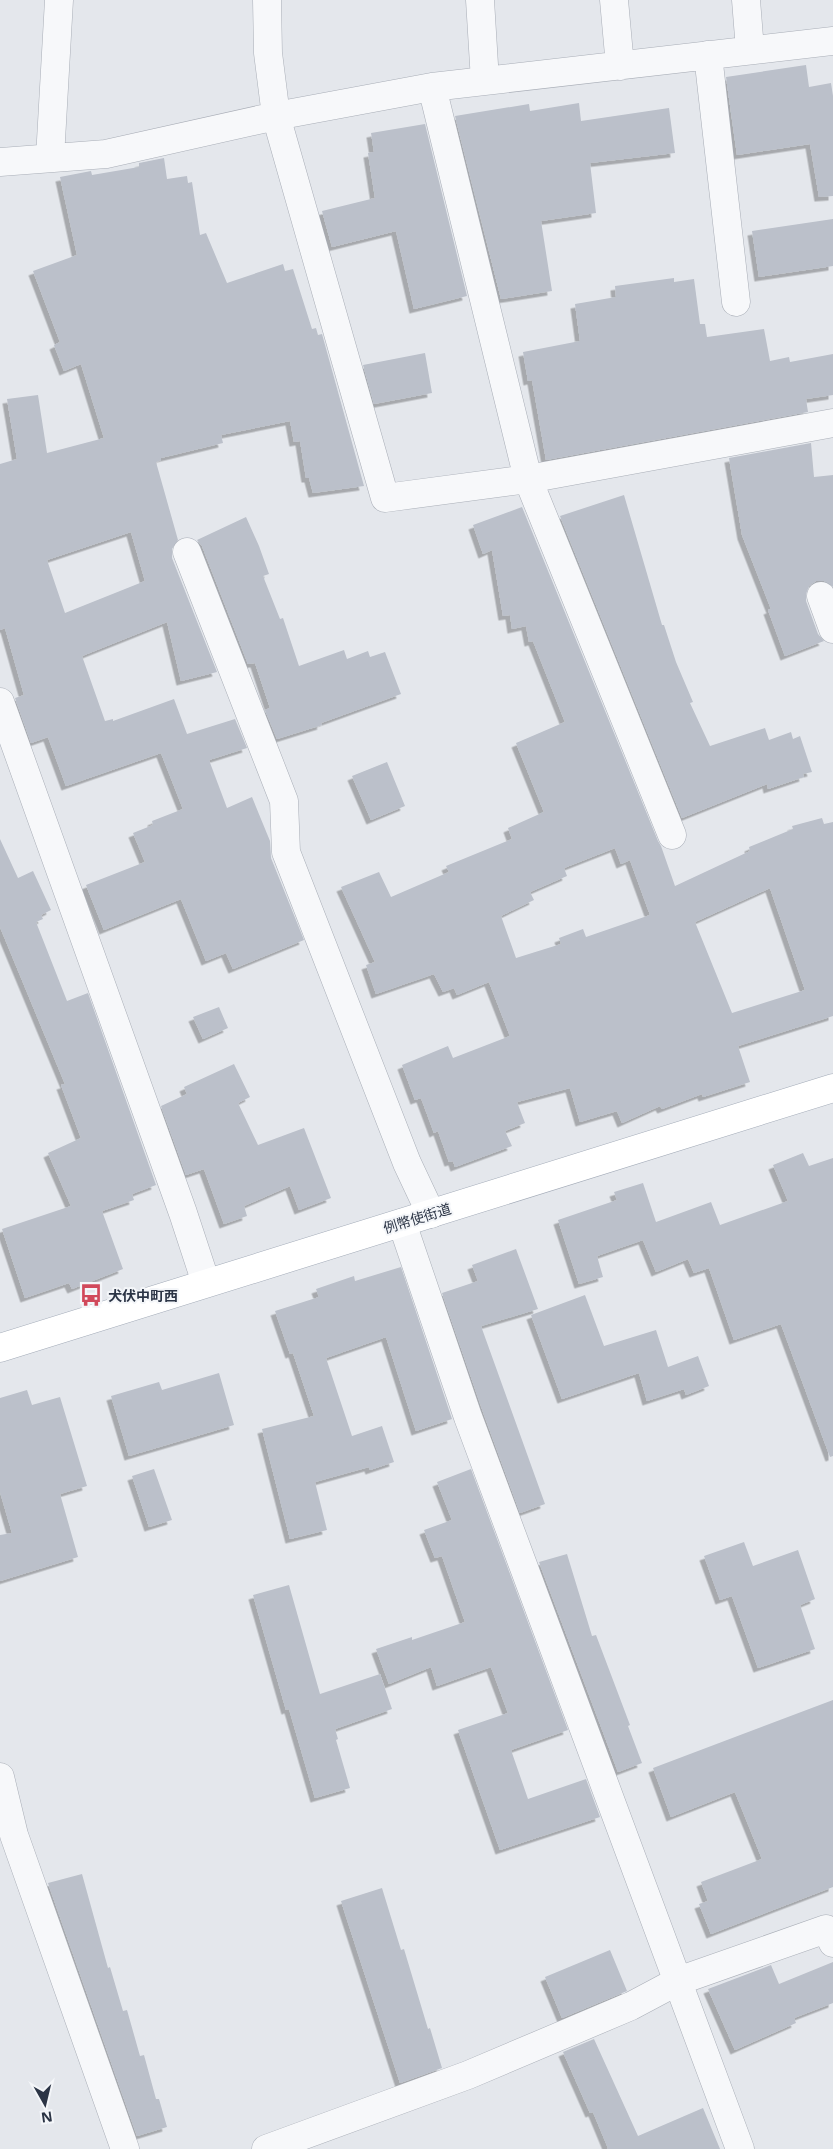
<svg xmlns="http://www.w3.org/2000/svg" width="833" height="2149" viewBox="0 0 833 2149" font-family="'Open Sans','Noto Sans JP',sans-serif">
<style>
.building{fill:#bbc0ca;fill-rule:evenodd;filter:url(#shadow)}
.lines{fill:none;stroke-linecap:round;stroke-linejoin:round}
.minor-casing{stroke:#a9aeb7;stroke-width:29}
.major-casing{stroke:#a3abb8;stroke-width:29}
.minor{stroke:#f7f8fa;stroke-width:28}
.major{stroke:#fff;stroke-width:28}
.labels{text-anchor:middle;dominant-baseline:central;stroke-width:4;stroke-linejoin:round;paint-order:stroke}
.street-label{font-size:14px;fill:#2b3445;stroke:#f4f6f9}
.poi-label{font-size:14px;font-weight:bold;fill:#2b3445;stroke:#f4f6f9;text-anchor:start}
</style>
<defs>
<filter id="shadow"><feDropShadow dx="-4.5" dy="4.5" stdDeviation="0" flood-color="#0004"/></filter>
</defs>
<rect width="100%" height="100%" fill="#e4e7ec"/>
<path class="building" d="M806 65 809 87 831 83 833 96V196L819 197 810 144 737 155 726 77Z
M579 103 581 121 669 108 675 153 590 163 596 213 541 221 552 291 501 299 455 116 529 104 530 111Z
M425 124 467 296 414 309 396 231 332 247 322 211 375 198 368 153 374 152 371 133Z
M164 158 167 179 187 176 188 183 192 182 200 235 206 233 227 283 283 264 285 271 293 269 312 329 316 328 318 335 322 334 364 486 313 493 309 478H306L300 441 294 442 290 421 221 435 223 443 161 458V460L156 462 178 540 172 549V558L217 672 181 681 167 622 82 656 105 721 113 719V721L174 699 187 734 235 719 247 748 209 760 227 808 252 797 270 841 271 858 304 940 233 969 226 953 206 961 181 899 104 930 86 885 145 862 133 833 153 825 152 821 183 809 161 753 66 786 48 737 31 743 15 698 24 695 5 628 0 630V464L17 459 7 399 38 395 47 453 104 438 81 364 64 371 54 345 60 342 33 271 77 255 60 177 91 171 92 175 139 167V163ZM131 532 145 581 65 613 47 560Z
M833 219V266L759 277 752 231Z
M674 278V282L694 279 700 324H705L707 337 764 329 770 361 789 357 790 362 833 354V395L806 399 808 412 546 460 532 380 528 381 523 352 580 341 575 304 616 297 615 286Z
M425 353 432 393 374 404 363 365Z
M811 443 814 477 833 475V587L824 581H816L809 586 806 594V601L818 634 824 641 785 656 768 610 771 609 742 535 729 458Z
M624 495 662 625H664L676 662 693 702 690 703 710 746 765 728 769 740 791 732 793 739 800 736 812 772 803 774 804 777 768 789 767 784 682 818 560 516Z
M522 507 658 841 661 846 675 886 750 851 749 847 793 829 792 826 822 818 824 824 833 822V1016L738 1046 750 1082 703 1097 702 1094 662 1109 660 1106 622 1123 617 1111 580 1122 570 1088 517 1102 525 1123 505 1131 512 1146 455 1167 453 1161 449 1162 438 1131 434 1133 421 1098 415 1100 402 1065 448 1046 453 1058 510 1036 489 982 457 995 454 988 443 992 434 974 376 994 366 965 375 962 341 887 379 872 391 897 449 872 446 866 512 839 508 828 544 812 516 743 565 722 533 641 529 642 526 626 512 629 510 615 503 616 492 550 483 554 473 525ZM615 848 621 864 630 860 650 915 586 937 583 929 559 938 561 944 516 958 501 916 534 900 530 892 567 876 564 868ZM770 888 805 990 732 1013 695 922Z
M246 517 259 546 269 574 263 576 280 619 283 618 299 666 344 650 347 659 368 651 370 657 385 652 401 694 321 723 322 725 277 739 265 710 270 708 255 663 248 664 202 546 197 540Z
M387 762 405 806 371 820 352 776Z
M0 839 18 878 33 871 51 910 41 915 43 919 36 922 67 1001 88 993 156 1185 132 1194 134 1200 102 1211 123 1269 72 1289 69 1283 25 1298 2 1229 71 1206 48 1153 81 1138 61 1085 65 1084 0 927Z
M219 1007 228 1028 203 1039 193 1017Z
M234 1064 250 1097 238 1103 258 1145 304 1128 331 1198 299 1210 290 1186 244 1206 247 1216 224 1224 204 1169 186 1175 161 1106 187 1094 184 1087Z
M803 1153 809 1166 833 1158V1456L830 1457 781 1324 734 1340 709 1268 694 1273 688 1259 656 1272 643 1240 597 1256 603 1277 579 1284 558 1220 617 1200 614 1192 643 1183 656 1222 711 1202 720 1225 788 1201 773 1165Z
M516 1249 538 1309 481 1326 545 1504 520 1513 483 1412 442 1293 478 1281 472 1265Z
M401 1267 452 1419 416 1431 386 1337 326 1358 352 1436 382 1426 394 1462 370 1470 369 1467 315 1482 327 1530 290 1539 262 1429 314 1416 293 1353 290 1354 275 1311 319 1297 316 1289 354 1276 355 1281Z
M585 1295 604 1346 656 1330 668 1367 698 1356 709 1386 686 1395 684 1389 647 1401 639 1373 562 1399 531 1315Z
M219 1373 234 1425 129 1456 111 1396 159 1382 162 1390Z
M27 1390 32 1405 60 1397 87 1486 60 1494 78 1557 0 1581V1535L12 1533 0 1492V1398Z
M154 1469 172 1520 149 1527 132 1476Z
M471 1469 568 1730 511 1750 528 1799 586 1779 600 1817 500 1850 458 1730 508 1713 491 1667 437 1686 431 1667 389 1684 376 1649 412 1637V1640L465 1622 442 1556 435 1558 424 1530 452 1520 437 1482Z
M744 1542 753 1566 798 1550 815 1599 800 1605 815 1649 758 1668 732 1596 720 1600 704 1556Z
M567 1554 592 1636 596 1635 630 1725 628 1726 642 1763 618 1772 539 1562Z
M289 1585 320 1694 380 1674 392 1709 335 1729 338 1739 336 1740 350 1788 315 1798 289 1709 286 1710 253 1595Z
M833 1700V1887L711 1934 699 1904 708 1901 701 1882 762 1859 735 1792 671 1817 653 1768Z
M82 1874 108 1968 110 1967 123 2011 127 2010 140 2056 144 2055 156 2099H159L167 2127 137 2136 48 1883Z
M382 1888 401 1950 404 1949 428 2029 430 2028 442 2068 400 2083 341 1901Z
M610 1950 627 1991 562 2018 545 1977Z
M833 1962V2003L794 2018 796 2023 735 2050 708 1989 771 1965 779 1984Z
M594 2039 638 2136 703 2108 720 2149H607L608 2148 593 2112 590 2113 563 2052Z"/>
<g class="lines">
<defs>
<path id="minor" d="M267 0 268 53 276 116 385 498 528 479 833 423
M480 0 485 81
M614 0 620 66
M746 0 750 50
M708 55 736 302
M432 87 528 479 672 835
M50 158 59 0
M0 162 106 154 276 116 432 87 833 41
M187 552 284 801 286 852 407 1163 431 1214
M821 596 833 629
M0 702 183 1213 206 1283
M402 1223 468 1417 740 2149
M0 1777 14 1835 125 2149
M266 2149 468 2075 631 2006 678 1981 826 1929 833 1943"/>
<path id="major" d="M0 1348 833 1088"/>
</defs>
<use href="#minor" class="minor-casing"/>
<use href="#major" class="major-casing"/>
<use href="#minor" class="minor"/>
<use href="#major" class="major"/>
</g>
<defs>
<symbol id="bus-bare" viewBox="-9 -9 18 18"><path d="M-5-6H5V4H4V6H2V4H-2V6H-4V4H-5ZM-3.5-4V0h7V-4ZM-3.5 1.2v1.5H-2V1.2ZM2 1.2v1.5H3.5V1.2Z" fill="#d1495b" stroke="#f4f6f9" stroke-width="2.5" paint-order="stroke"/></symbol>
</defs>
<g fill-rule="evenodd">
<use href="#bus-bare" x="75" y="1279" width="32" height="32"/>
</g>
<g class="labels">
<g class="street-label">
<text transform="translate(417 1218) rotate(-17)">例幣使街道</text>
</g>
<g class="poi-label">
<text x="108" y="1295">犬伏中町西</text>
</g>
</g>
<g transform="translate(45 2104) rotate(172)" stroke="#f4f6f9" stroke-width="4" paint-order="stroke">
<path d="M0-4L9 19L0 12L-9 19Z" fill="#2b3445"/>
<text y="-8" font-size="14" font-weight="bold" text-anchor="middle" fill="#2b3445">N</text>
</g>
</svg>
